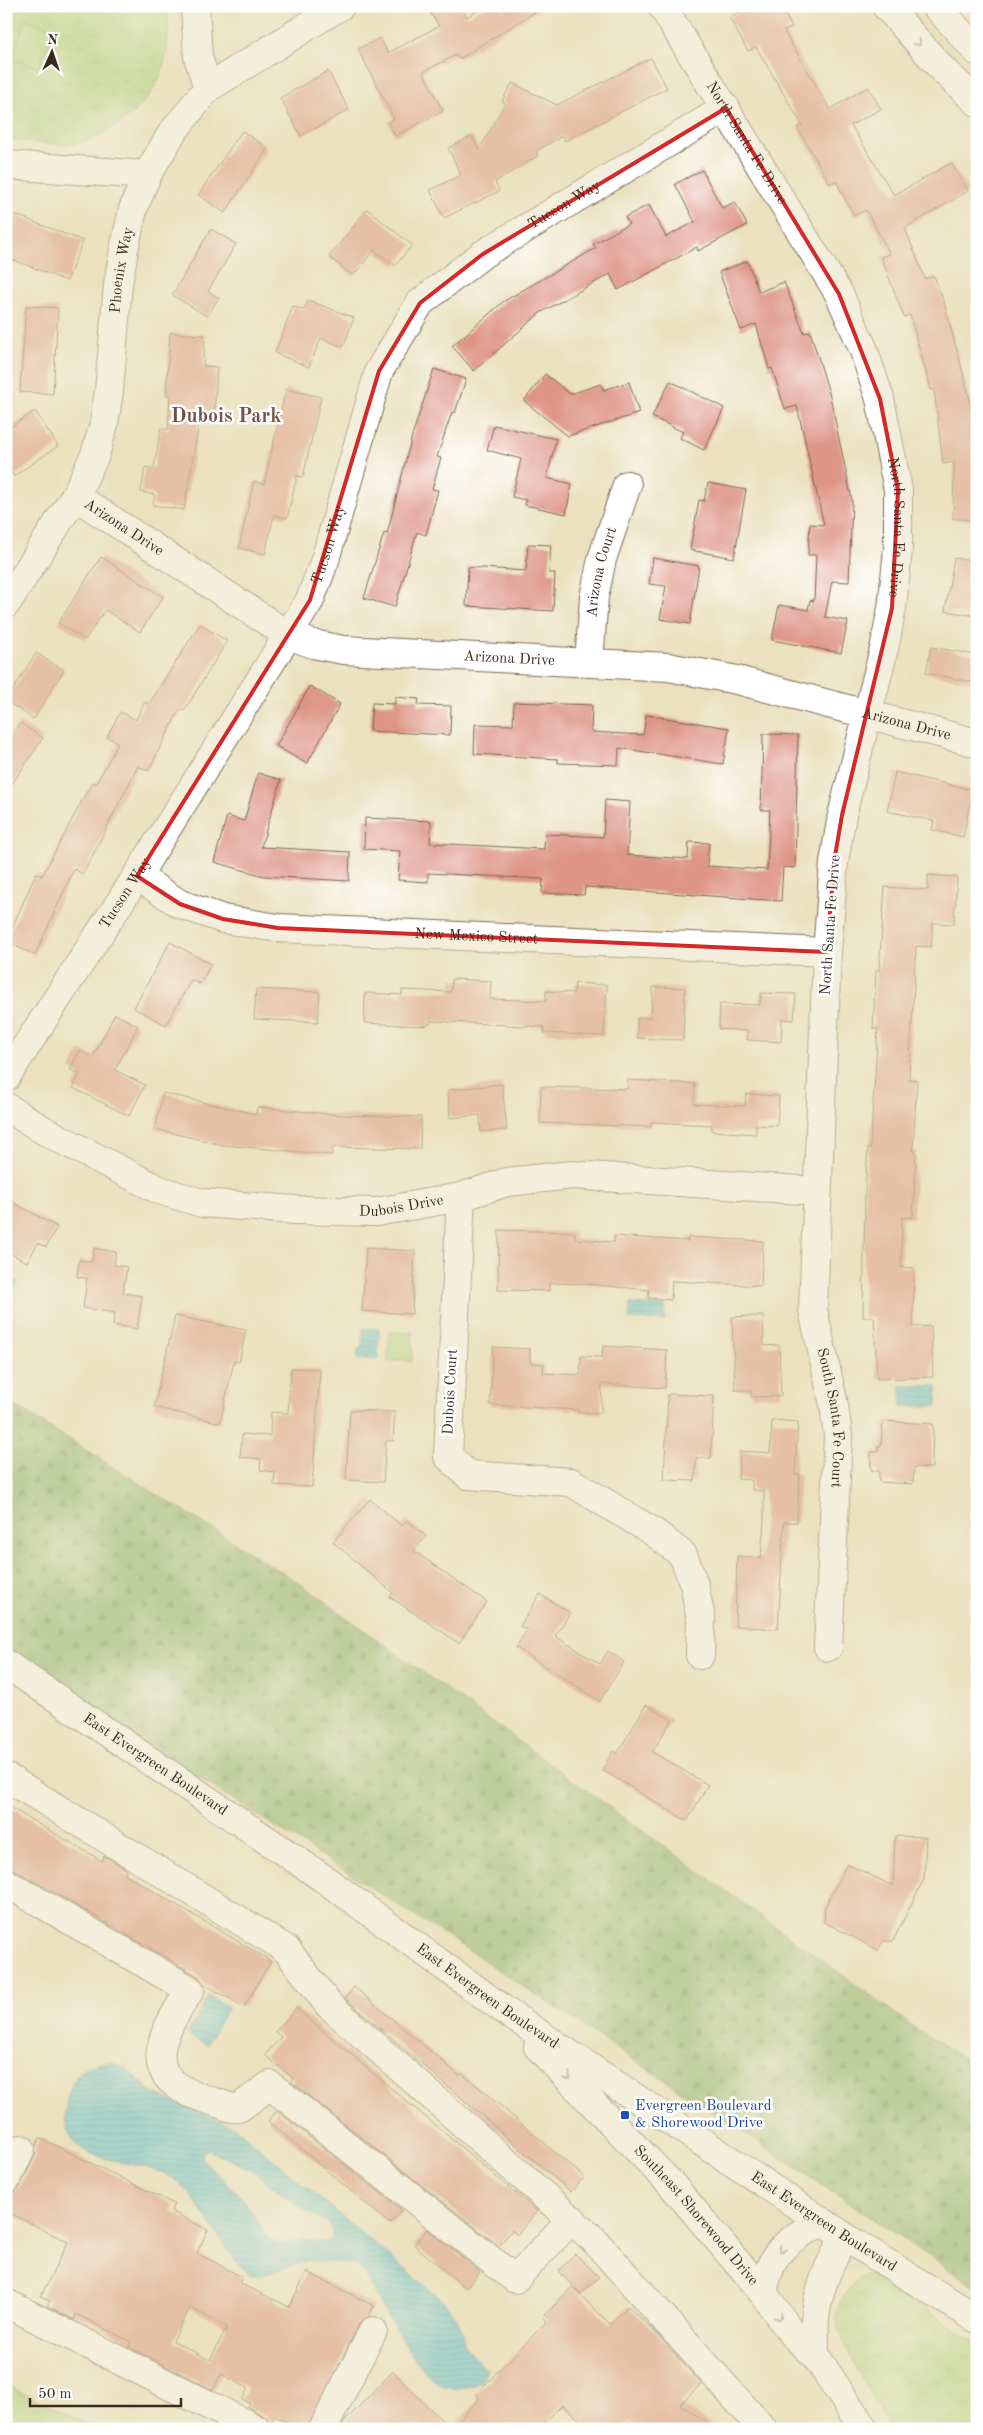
<svg xmlns="http://www.w3.org/2000/svg" width="983" height="2435" viewBox="0 0 983 2435" font-family="'Old Standard TT',serif">
<style>
.built{fill:#f5cfda}
.grass{fill:url(#grass-tufts);stroke:#738050}
.forest{fill:url(#forest-firs);stroke:#627046}
.pitch{fill:#abd581;stroke:#738050}
.water{fill:url(#water-rules);stroke:#4b767b;fill-rule:evenodd}
.building{fill:#de9587;fill-rule:evenodd}
.lines{fill:none;stroke-linecap:round;stroke-linejoin:round}
.minor-casing{stroke:#796a56;stroke-width:30}
.minor{stroke:#fff;stroke-width:28}
.oneway{stroke:#a79f9a}
.marked{fill:none;stroke:#d62828;stroke-width:4;stroke-linejoin:round}
.transit-dot{fill:#1a4fb4;stroke:#fff;stroke-width:2}
.labels{text-anchor:middle;dominant-baseline:central;stroke-width:5;stroke-linejoin:round;paint-order:stroke}
.street-label{font-size:15px;fill:#3b2a1e;stroke:#fff}
.transit-label{font-size:15px;fill:#164399;stroke:#fff;text-anchor:start}
.district-label{font-size:20px;font-weight:bold;fill:#744f43;stroke:#fff}
</style>
<defs>
<pattern id="grass-tufts" width="24" height="20" patternUnits="userSpaceOnUse" patternTransform="scale(1.25)"><rect width="24" height="20" fill="#abd581"/><path d="M3 7l-1-3M5 7V3M7 7l1-3M15 17l-1-3M17 17v-4M19 17l1-3" fill="none" stroke="#94b76f"/></pattern>
<pattern id="forest-firs" width="22" height="20" patternUnits="userSpaceOnUse" patternTransform="scale(1.25)"><rect width="22" height="20" fill="#88b66f"/><path d="M5 1l3.5 6h-7zM16 11l3.5 6h-7z" fill="#70945b"/></pattern>
<pattern id="water-rules" width="6" height="5" patternUnits="userSpaceOnUse" patternTransform="scale(1.25)"><rect width="6" height="5" fill="#5bc2d8"/><path d="M0 2.5h6" fill="none" stroke="#4c9eaf"/></pattern>
</defs>
<rect width="100%" height="100%" fill="#fff"/>
<filter id="ink" filterUnits="userSpaceOnUse"><feTurbulence type="fractalNoise" baseFrequency=".02" numOctaves="2"/><feDisplacementMap in="SourceGraphic" scale="10" xChannelSelector="R" yChannelSelector="G"/><feConvolveMatrix kernelMatrix="1 2 1 2 8 2 1 2 1" color-interpolation-filters="sRGB"/></filter>
<filter id="wash" filterUnits="userSpaceOnUse"><feTurbulence type="fractalNoise" baseFrequency=".0096" numOctaves="4" result="noise"/><feDisplacementMap in="SourceGraphic" scale="20" xChannelSelector="R" yChannelSelector="G"/><feGaussianBlur stdDeviation="1.12" result="paint"/><feColorMatrix in="noise" values="0 0 0 0 0 0 0 0 0 0 0 0 0 0 0 0 0 1.4 0 .05"/><feComposite in="paint" operator="in"/></filter>
<g filter="url(#wash)">
<rect width="100%" height="100%" fill="#ebe1bf"/>
<path class="built" d="M960 6H977V23Z"/>
<path class="grass" d="M6 6H167C172 61 160 101 110 129 99 136 84 143 71 144 50 145 27 141 6 139Z
M869 2274 883 2279 977 2344V2429H890C878 2406 838 2340 837 2318 836 2300 853 2280 869 2274Z
M6 2385 98 2429H6Z"/>
<path class="forest" d="M6 1400 299 1583 920 2031 977 2067V2288L461 1945 68 1694 6 1648Z"/>
<path class="pitch" d="M25 19 52 28 39 68 12 59Z
M389 1332 413 1333 412 1361H388Z"/>
<path class="water" d="M6 1275 18 1282 10 1297 6 1295Z
M630 1304 665 1306V1321L629 1319Z
M363 1329H379L378 1359H358V1349L362 1348Z
M901 1386H937V1406H902Z
M209 1996 228 2007 207 2045 187 2034Z
M111 2062 126 2068 154 2094 232 2125 444 2302 455 2315 463 2332V2342L468 2350 487 2369 481 2383C470 2386 454 2391 443 2386 415 2373 378 2297 361 2270L355 2264 309 2260 264 2275 250 2276C222 2250 205 2207 178 2182 150 2156 73 2171 66 2123 64 2110 67 2095 73 2083 81 2067 95 2064 111 2062ZM209 2150 252 2170 283 2195 328 2223 332 2231 330 2241 322 2242 300 2240 278 2244 270 2240 244 2200 203 2159 201 2154Z"/>
<g id="blocks">
<path class="building" d="M426 6H461L467 17 485 6H501L504 12 515 6H545L459 59 456 55 423 72 443 111 395 136 388 122 394 119 358 49 380 38 388 53 439 26Z
M750 6H780L792 27 784 31 830 109 868 87 881 109 851 125 894 195 951 163 968 191 905 228 925 279 934 276 944 302 969 396 977 458V520L953 519 954 462 943 464 934 389 931 390 910 315 904 317 881 257 890 254 866 210 854 216 836 181 830 184 797 127 802 125 756 47 748 51 729 18Z
M651 58 667 88 565 141 562 136 536 151 538 156 495 182 499 191 444 218 430 190 461 175 448 148 472 136 479 150 505 103 502 101 512 83 557 105Z
M328 71 349 110 301 136 280 98Z
M242 131 268 148 225 213 198 195Z
M702 170 722 208 735 202 747 225 698 251 697 247 618 290 610 274 540 313 474 371 452 346 504 301 596 248 593 244 629 224 625 217 649 205 666 237 695 222 675 184Z
M367 209 412 245 395 266 374 250 353 276 329 257Z
M11 213 83 241 67 281 6 257V226Z
M211 229 236 244 208 291 219 298 207 316 172 295Z
M747 261 759 292 784 282 804 333 810 331 830 396 852 500 849 582 832 581 825 617 848 621 841 653 772 640 779 605 808 610 810 600 814 601 816 555H808L810 524 824 525 797 406 785 409 772 368 769 369 756 324 741 330 719 272Z
M308 300 354 318 343 347 321 338 309 367 275 353 293 306 304 310Z
M26 306 58 308 53 394 20 392Z
M170 333 205 335 203 366 217 367 214 419 200 418 184 510 153 505 155 495 141 492 145 467 154 468 161 428 168 430 170 395H166Z
M434 369 466 379 455 413 452 412 437 457 441 458 432 489 438 490 426 535 417 532 395 607 364 598 384 533 387 534 412 436Z
M545 374 570 394 601 384 603 390 629 382 639 413 568 436 524 401Z
M670 381 724 408 704 450 680 438 683 432 652 417Z
M286 389 321 397 303 477 297 476 287 518 274 515 265 554 239 548 254 481 264 484Z
M35 411 58 446 14 476 6 465V430Z
M494 425 556 439 547 478 572 484 566 514 525 505 526 500 512 497 521 459 487 450Z
M708 483 746 490 734 558 690 550 699 500 704 501Z
M528 544 551 545 549 573H555L553 611 466 606 468 567 526 571Z
M101 557 163 597 140 632 105 610 85 640 58 623Z
M653 558 699 566 690 624 660 619 666 586 649 584Z
M954 558 977 562V616L945 611Z
M200 624 227 641 184 711 180 709 148 771 138 766 83 874 74 869 35 955 6 942 36 873 42 876 92 782 96 784 118 743 107 737 120 712 136 720 145 702 149 704Z
M931 647 977 655V683L926 673Z
M36 653 64 670 34 719 6 701Z
M310 686 340 704 307 764 276 746Z
M395 697 419 699 418 705 451 706 450 735 370 731 372 703 395 704Z
M514 702 592 705 591 732 643 735 646 715 729 728 723 764 619 748 618 765 558 763V759L474 754 475 724 513 725Z
M20 723 43 738 6 793V743Z
M763 734 798 735 795 868 783 867 781 901 585 887 584 895 542 893 543 879 428 873V882L398 880 400 851 364 849 365 818 431 821 430 843 544 849 545 834 603 837 605 800 630 802 627 855 688 859 689 842 709 843 707 866 767 870 770 810H761Z
M895 772 973 790 963 837 932 830 934 821 887 811Z
M258 773 281 780 261 847 350 852 349 881 264 876 214 862 227 816 244 821Z
M928 875 957 877 954 924 933 923 931 947 916 946 909 1079 917 1080 913 1151H916L913 1218 902 1217 901 1267 914 1268 913 1327 931 1326 933 1377 877 1379 874 1317H863L865 1191 868 1148 870 1149 878 1029H873L876 970H879L885 887 928 890Z
M170 942 211 964 200 984 191 980 166 1025 134 1008Z
M452 979 491 981 490 999 546 1001V991L574 993 575 983 607 985 604 1036 544 1033V1027L430 1021V1024L424 1026 364 1023 365 993 402 995V990L451 992Z
M653 987 685 988 683 1040 637 1038V1018H651Z
M256 989 320 992 318 1022 254 1019Z
M761 993 796 994 794 1020 782 1019 781 1042 747 1040 748 1031 719 1029 720 1004 760 1005Z
M115 1014 138 1026 115 1070 145 1085 129 1116 73 1088 80 1074 70 1069 80 1050 93 1057Z
M628 1080 695 1084 694 1104 745 1106 746 1094 779 1096 777 1126 756 1125V1134L712 1131V1125L651 1122V1127L540 1123 541 1087 627 1089Z
M502 1084 507 1130 481 1132 480 1115 450 1118 448 1090Z
M163 1093 256 1114 257 1107 342 1115 421 1117 420 1149 333 1147 332 1155 223 1145 155 1129Z
M6 1198 57 1227 46 1247 38 1243 27 1262 6 1251Z
M499 1230 575 1232V1239L614 1242V1236L688 1241V1237L763 1241 761 1286 672 1281 671 1300 648 1298 649 1290 586 1284 549 1283V1291L498 1290Z
M94 1248 116 1252 114 1265 127 1267 123 1293 142 1296 137 1329 113 1325 115 1313 83 1308 87 1278 77 1277 79 1260 92 1262Z
M366 1248 415 1251 412 1314 362 1311Z
M175 1316 246 1330 239 1362 234 1361 220 1423 154 1407Z
M759 1316H763L764 1346 779 1345 781 1396 751 1397V1390H735L732 1317Z
M603 1346 667 1350 665 1388 602 1384 601 1414 578 1412V1410L490 1405 493 1347 530 1349V1363L544 1364 543 1373 580 1375 581 1356 602 1357Z
M291 1368 320 1369 312 1487 274 1485 275 1472 260 1470 261 1459 240 1457 242 1434 270 1436 271 1412 288 1413Z
M668 1394 714 1396 711 1458H696L695 1481 664 1480Z
M350 1410 395 1412 393 1441H386L383 1482 346 1480Z
M772 1420 798 1422 795 1474H800L797 1522H784L778 1629 735 1626 737 1556 761 1558 764 1521V1491L752 1490V1480L738 1479 740 1451 770 1453Z
M883 1421 933 1424 932 1468 914 1467 913 1484 879 1482V1471L871 1470V1452H878V1446H881Z
M370 1499 402 1526 407 1520 426 1536 414 1551 487 1602 459 1643 390 1597 393 1593 333 1542Z
M540 1594 570 1613 555 1636 600 1664 608 1651 624 1662 600 1701 516 1648 527 1630 520 1626Z
M646 1705 672 1720 652 1752 708 1785 687 1821 602 1770 613 1751 617 1754Z
M6 1805 102 1861 104 1856 120 1865 127 1870 125 1874 271 1961 244 2007 204 1984 198 1976 14 1869 6 1867Z
M895 1836 926 1837 924 1879 893 1941H883L878 1950 824 1922 825 1907 847 1864 893 1886Z
M354 1987 460 2076 462 2073 584 2177 571 2192 345 1998Z
M296 2008 537 2211 517 2235 512 2230 499 2246 291 2082 294 2079 265 2055 281 2037 275 2032Z
M277 2111 402 2210 390 2224 268 2121Z
M40 2138 174 2204 171 2211 208 2230 197 2253 242 2277 239 2283 289 2307 307 2272 374 2306 368 2317 359 2324 308 2429H300L275 2416 272 2421 248 2407 250 2403 242 2399 248 2388 221 2374 213 2390 129 2347 131 2342 76 2314 74 2320 47 2306 50 2301 41 2296 68 2242 6 2211V2206L12 2194 20 2187 35 2156 36 2146ZM190 2308 227 2327 210 2360 173 2341Z
M427 2229 478 2270 480 2272 466 2288 414 2245Z
M575 2254 599 2277 581 2294 558 2271Z
M572 2287 610 2324 628 2306 656 2333 701 2384 680 2404 717 2429H642L629 2421 622 2429H591L562 2405 538 2429H451L479 2399 475 2395 547 2321 543 2317Z
M393 2371 407 2386 451 2429H341L345 2421Z"/>
</g>
</g>
<g filter="url(#ink)">
<use href="#blocks" fill-opacity="0" stroke="#796a56" stroke-width="1"/>
<g class="lines">
<defs>
<g id="minor">
<path d="M195 6 198 57 208 88"/>
<path id="s1" d="M662 6 839 294 863 348 880 399 898 490V549L892 608 884 649 842 815 834 862 827 952 813 1310 834 1405 838 1436 828 1647"/>
<path d="M886 6 944 71 977 102"/>
<path d="M936 6 977 51"/>
<path d="M6 165 147 175"/>
<path id="s2" d="M75 496 288 635 313 644 343 650 668 667 737 680 977 743"/>
<path id="s3" d="M6 604 75 496 95 455 104 424 109 391 118 284 124 250 133 209 147 175 172 133 208 88 340 6"/>
<path id="s4" d="M589 661 594 597 602 559 627 485"/>
<path id="s5" d="M137 876 180 904 223 919 278 928 827 952"/>
<path id="s6" d="M6 1077 137 876 310 600 325 560 379 371 420 303 483 254 726 108"/>
<path id="s7" d="M6 1107 45 1131 159 1190 202 1203 296 1210 376 1212 461 1197 507 1182 572 1175 817 1191"/>
<path d="M461 1197 448 1456 468 1475 571 1482 655 1533 683 1555 694 1584 701 1619 700 1655"/>
<path id="s8" d="M6 1664 323 1878 511 2015 845 2237 977 2319"/>
<path d="M6 1777 286 1949 329 2005 593 2239 763 2429"/>
<path d="M6 1883 190 1990C172 2020 138 2064 182 2089 197 2098 216 2102 232 2108H239L270 2085 515 2279 572 2219"/>
<path id="s9" d="M538 2047 672 2185 763 2293 793 2335 815 2355 864 2429"/>
<path d="M6 2180 21 2149"/>
<path d="M763 2293C771 2251 785 2241 822 2222"/>
<path d="M6 2303 256 2429"/>
<path d="M815 2355C815 2343 814 2330 815 2319 818 2290 830 2261 845 2237"/>
<path d="M323 2429 373 2331"/>
</g>
</defs>
<use href="#minor" class="minor-casing"/>
<use href="#minor" class="minor"/>
</g>
<defs><path id="oneway-chevron" d="M-2-3.5L2.5 0L-2 3.5" fill="none" stroke-width="1.6" stroke-linecap="round" stroke-linejoin="round" transform="scale(1.25)"/></defs>
<g class="oneway">
<use href="#oneway-chevron" transform="translate(918 43) rotate(48)"/>
<use href="#oneway-chevron" transform="translate(568 2077) rotate(45)"/>
<use href="#oneway-chevron" transform="translate(782 2249) rotate(126)"/>
<use href="#oneway-chevron" transform="translate(779 2317) rotate(55)"/>
</g>
</g>
<path d="M0 0H983V2435H0ZM726 108 839 294 880 399 898 490 892 608 842 815 834 862 827 952 278 928 223 919 180 904 137 876 310 600 379 371 420 303 483 254Z" fill="#ebe1bf" fill-opacity=".55" fill-rule="evenodd"/>
<path class="marked" d="M726 108 839 294 880 399 898 490 892 608 842 815 834 862 827 952 278 928 223 919 180 904 137 876 310 600 379 371 420 303 483 254Z"/>
<rect class="transit-dot" x="620" y="2110" width="10" height="10" rx="2.5"/>
<g class="labels">
<g class="street-label">
<text stroke="none"><textPath href="#s1" startOffset="161">North Santa Fe Drive</textPath></text>
<text stroke="none"><textPath href="#s6" startOffset="1059">Tucson Way</textPath></text>
<text stroke="none"><textPath href="#s3" startOffset="361">Phoenix Way</textPath></text>
<text stroke="none"><textPath href="#s2" startOffset="58">Arizona Drive</textPath></text>
<text stroke="none"><textPath href="#s1" startOffset="581">North Santa Fe Drive</textPath></text>
<text stroke="none"><textPath href="#s6" startOffset="624">Tucson Way</textPath></text>
<text stroke="none"><textPath href="#s4" startOffset="90">Arizona Court</textPath></text>
<text stroke="none"><textPath href="#s2" startOffset="478">Arizona Drive</textPath></text>
<text stroke="none"><textPath href="#s2" startOffset="882">Arizona Drive</textPath></text>
<text stroke="none"><textPath href="#s6" startOffset="219">Tucson Way</textPath></text>
<text transform="translate(831 925) rotate(-86)">North Santa Fe Drive</text>
<text stroke="none"><textPath href="#s5" startOffset="351">New Mexico Street</textPath></text>
<text stroke="none"><textPath href="#s7" startOffset="419">Dubois Drive</textPath></text>
<text transform="translate(451 1392) rotate(-87)">Dubois Court</text>
<text stroke="none"><textPath href="#s1" startOffset="1481">South Santa Fe Court</textPath></text>
<text stroke="none"><textPath href="#s8" startOffset="180">East Evergreen Boulevard</textPath></text>
<text stroke="none"><textPath href="#s8" startOffset="585">East Evergreen Boulevard</textPath></text>
<text stroke="none"><textPath href="#s9" startOffset="231">Southeast Shorewood Drive</textPath></text>
<text stroke="none"><textPath href="#s8" startOffset="990">East Evergreen Boulevard</textPath></text>
</g>
<g class="transit-label">
<text x="635" y="2106">Evergreen Boulevard<tspan x="635" dy="17">&amp; Shorewood Drive</tspan></text>
</g>
<g class="district-label">
<text x="226" y="417">Dubois Park</text>
</g>
</g>
<rect width="983" height="2435" fill="none" stroke="#fff" stroke-width="25"/>
<g transform="translate(52 52) rotate(3)" stroke="#ffffff" stroke-width="4" paint-order="stroke">
<path d="M0-4L9 19L0 12L-9 19Z" fill="#3b2a1e"/>
<text y="-8" font-size="14" font-weight="bold" text-anchor="middle" fill="#3b2a1e">N</text>
</g>
<path d="M30 2398v8h151v-8" fill="none" stroke="#3b2a1e" stroke-width="2.5"/>
<text x="38" y="2398" font-size="15" fill="#3b2a1e" stroke="#ffffff" stroke-width="4" paint-order="stroke">50 m</text>
</svg>
